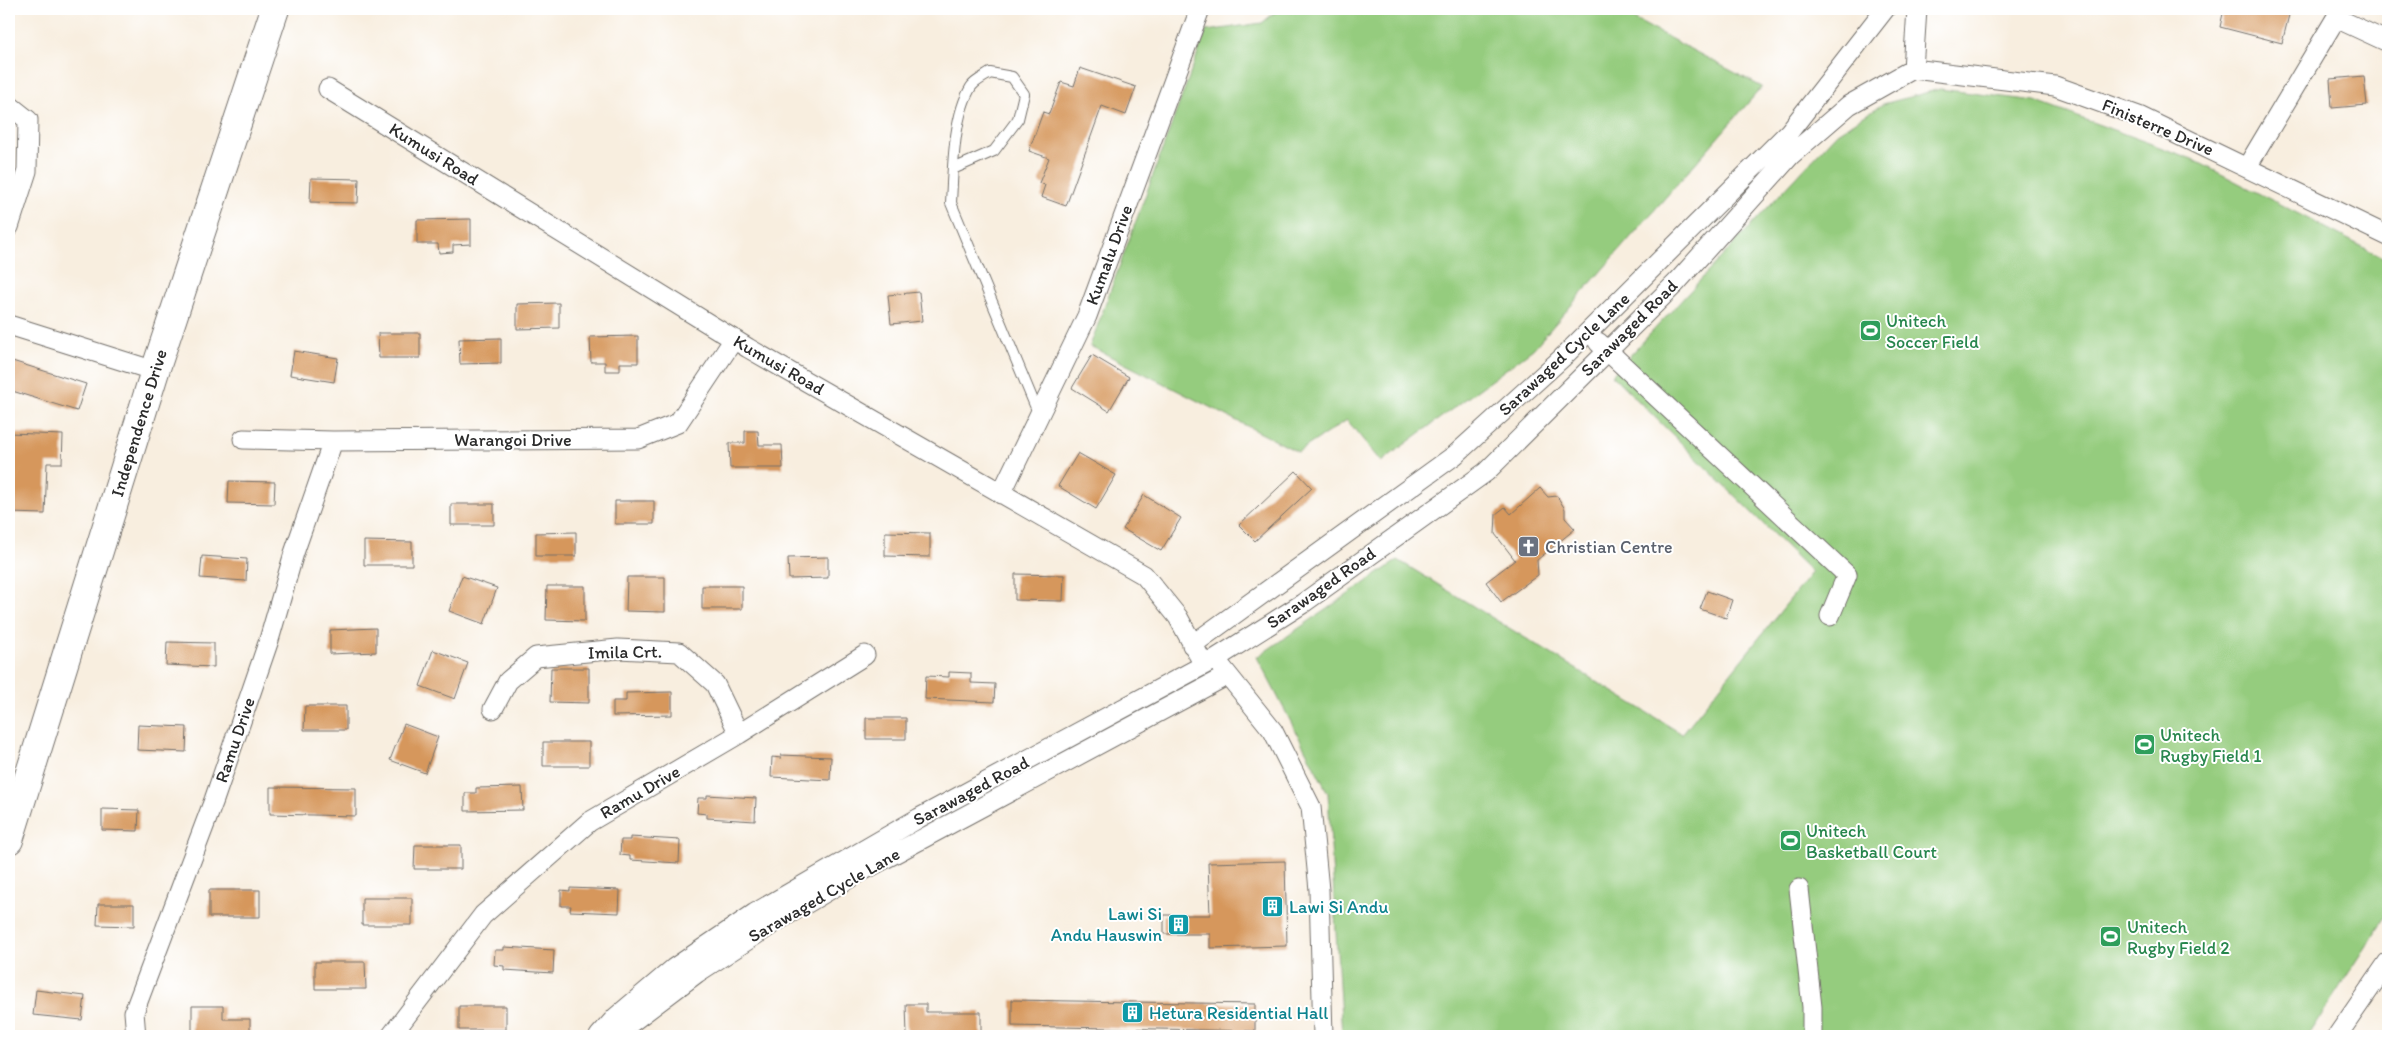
<svg xmlns="http://www.w3.org/2000/svg" width="2397" height="1045" viewBox="0 0 2397 1045" font-family="Itim,sans-serif">
<style>
.green{fill:#95cc7e;stroke:#607c54}
.building{fill:#d6975b}
.lines{fill:none;stroke-linecap:round;stroke-linejoin:round}
.service-casing{stroke:#736f6a;stroke-width:12}
.minor-casing{stroke:#736f6a;stroke-width:21}
.secondary-casing{stroke:#736f6a;stroke-width:30}
.service{stroke:#fff;stroke-width:10}
.minor{stroke:#fff;stroke-width:19}
.secondary{stroke:#fff;stroke-width:28}
.labels{text-anchor:middle;dominant-baseline:central;stroke-width:4;stroke-linejoin:round;paint-order:stroke}
.street-label{font-size:18px;fill:#2b2b2b;stroke:#fff}
.leisure-label{font-size:18px;fill:#27864d;stroke:#fff;text-anchor:start}
.worship-label{font-size:18px;fill:#5b616d;stroke:#fff;text-anchor:start}
.culture-label{font-size:18px;fill:#0d838f;stroke:#fff;text-anchor:start}
</style>
<rect width="100%" height="100%" fill="#fff"/>
<filter id="ink" filterUnits="userSpaceOnUse"><feTurbulence type="fractalNoise" baseFrequency=".02" numOctaves="2"/><feDisplacementMap in="SourceGraphic" scale="10" xChannelSelector="R" yChannelSelector="G"/><feConvolveMatrix kernelMatrix="1 2 1 2 8 2 1 2 1" color-interpolation-filters="sRGB"/></filter>
<filter id="wash" filterUnits="userSpaceOnUse"><feTurbulence type="fractalNoise" baseFrequency=".0096" numOctaves="4" result="noise"/><feDisplacementMap in="SourceGraphic" scale="20" xChannelSelector="R" yChannelSelector="G"/><feGaussianBlur stdDeviation="1.12" result="paint"/><feColorMatrix in="noise" values="0 0 0 0 0 0 0 0 0 0 0 0 0 0 0 0 0 1.4 0 .05"/><feComposite in="paint" operator="in"/></filter>
<g filter="url(#wash)">
<rect width="100%" height="100%" fill="#f8eedf"/>
<path class="green" d="M1279 9H1615L1762 87 1533 349 1381 462 1347 420 1298 452 1090 346 1206 31 1262 23Z
M1940 89 2035 101 2192 159 2388 260V912L2308 1036H1342L1328 793 1257 657 1398 560 1682 734 1812 572 1612 375 1837 133 1883 104Z"/>
<g id="blocks">
<path class="building" d="M2224 9H2263L2289 15 2282 43 2220 27Z
M1080 68 1136 87 1126 115 1102 106 1066 206 1041 197 1045 185 1039 183 1049 158 1029 151 1043 112 1049 114 1061 82 1074 86Z
M2364 76 2367 105 2332 108 2330 79Z
M311 178 359 179 358 203 310 202Z
M471 219V244L453 245V252L439 253 438 244H417V220Z
M919 292 922 321 891 324 888 295Z
M559 303V328L517 329V304Z
M378 333H420V358H379Z
M638 336V363H620V371H605V362H591L590 337Z
M501 338V363L460 364 459 339Z
M294 351 338 358 334 382 290 375Z
M1092 355 1129 377 1109 411 1072 388Z
M9 360 86 384 77 411 9 390Z
M745 431H758L759 445H782L783 468H730L729 443H745Z
M9 433 63 435 62 463H47L45 514 9 513Z
M1078 453 1116 475 1096 509 1058 486Z
M1296 471 1312 488 1255 541 1239 525Z
M229 481 275 482 274 504 228 503Z
M1540 488 1548 497 1557 496 1565 509V518L1575 529 1537 560 1538 575 1501 602 1486 582 1515 560 1495 534 1496 514 1505 507 1511 514Z
M1144 495 1181 518 1161 551 1123 529Z
M615 501H654V524H615Z
M451 504H494V525H451Z
M576 532V556H536V533Z
M885 532 930 533V557L885 556Z
M364 541 412 542V565H364Z
M202 556 247 559 246 581 200 578Z
M828 557V578L789 579 788 558Z
M1015 574 1064 575 1063 601 1015 600Z
M462 576 497 588 484 624 449 611Z
M627 577H665V612L626 611Z
M547 586H585V621L546 620Z
M702 586H742V609H702Z
M1707 591 1732 600 1726 618 1700 609Z
M376 628V652L330 654V630Z
M167 642 214 643V667L166 665Z
M433 650 468 663 455 699 420 686Z
M551 668H589V703L550 702Z
M949 672 971 673V683L995 684 994 702 925 699 926 676 949 677Z
M672 692V715L613 716V701H626V693Z
M305 706H346V730H304Z
M866 718H906V739H866Z
M404 724 438 737 425 773 390 760Z
M138 725 187 727 186 752 137 750Z
M543 742H589V766H543Z
M781 755 831 757 830 780 771 777 772 757 781 758Z
M270 787 356 788V816L270 814Z
M522 787 523 810 465 811V793H476V788Z
M707 795 756 798 755 821 707 818V814L697 813 698 798H707Z
M102 809 139 810 138 831 102 830Z
M630 837 680 840 679 863 630 860V856L620 855 621 840H630Z
M415 845H461V869H414Z
M1285 861 1287 946 1210 948V934H1164V915H1210L1208 863Z
M570 888 620 890 619 913 570 911 571 906H561V890L570 891Z
M209 890H260V917H209Z
M362 898H412V925H362Z
M98 904H134V926L97 925Z
M504 947 554 950 553 973 504 970V966L494 965 495 950H504Z
M315 962H365L366 989H315Z
M36 990 85 996 82 1020 33 1015Z
M1012 1000 1255 1004V1031L1012 1026Z
M906 1004H926V1012H981V1036H907Z
M192 1006H223V1019H250V1036H199V1033H192Z
M459 1006H506V1030H459Z"/>
</g>
</g>
<g filter="url(#ink)">
<use href="#blocks" fill-opacity="0" stroke="#736f6a" stroke-width="1"/>
<g class="lines">
<defs>
<path id="service" d="M953 169 994 151 1018 119 1024 94 1012 77 990 73C984 77 975 81 971 87 953 117 953 169 951 203L1039 415"/>
<path id="minor" d="M1913 69 2055 86 2141 117 2388 236
M328 89 748 348 1144 575 1178 617 1204 665
M9 105 28 120 27 171 9 227
M2247 167 2336 18 2388 42
M9 325 155 371
M1598 342 1847 575 1830 616
M243 439 333 441 638 439 678 423 734 339
M1001 494 1087 316 1200 9
M1192 645 1455 455 1562 358 1789 132 1885 9
M1220 665 1273 731 1311 807 1319 890 1323 1036
M493 709 508 681 536 657 618 649 679 652 715 684 739 734
M1799 889 1812 1007V1036
M136 1036 134 1012 214 800 269 640 294 553 333 441
M391 1036 483 915 589 822 739 734 865 655
M599 1036 616 1017 674 968 755 913 919 818 1215 659 1302 604 1486 472 1677 282 1791 155 1849 105 1913 69 1917 9
M619 1036 628 1025 697 973 777 921 853 876 1228 675
M2337 1036 2388 962"/>
<path id="secondary" d="M9 840 155 371 275 9"/>
</defs>
<use href="#service" class="service-casing"/>
<use href="#minor" class="minor-casing"/>
<use href="#secondary" class="secondary-casing"/>
<use href="#service" class="service"/>
<use href="#minor" class="minor"/>
<use href="#secondary" class="secondary"/>
</g>
</g>
<defs>
<symbol id="stadium-square" viewBox="-11 -11 22 22"><rect x="-9" y="-9" width="18" height="18" rx="4" fill="#2e9e5b" stroke="#fff"/><path d="M0-5a6.5 5 0 1 0 0 10a6.5 5 0 1 0 0-10ZM-3.5-1.8h7v3.6h-7Z" fill="#fff"/></symbol>
<symbol id="church-square" viewBox="-11 -11 22 22"><rect x="-9" y="-9" width="18" height="18" rx="4" fill="#6b7280" stroke="#fff"/><path d="M-1.2-6h2.4v3.5h3.3v2.4h-3.3V6h-2.4V-.1h-3.3v-2.4h3.3Z" fill="#fff"/></symbol>
<symbol id="building-square" viewBox="-11 -11 22 22"><rect x="-9" y="-9" width="18" height="18" rx="4" fill="#0f9aa8" stroke="#fff"/><path d="M-4-6H4V6H1V3H-1V6H-4ZM-2.5-4.3h1.7v1.8h-1.7ZM.8-4.3h1.7v1.8H.8ZM-2.5-1h1.7V.8h-1.7ZM.8-1h1.7V.8H.8Z" fill="#fff"/></symbol>
</defs>
<g fill-rule="evenodd">
<use href="#stadium-square" x="1858" y="318" width="25" height="25"/>
<use href="#church-square" x="1516" y="534" width="25" height="25"/>
<use href="#stadium-square" x="2132" y="732" width="25" height="25"/>
<use href="#stadium-square" x="1778" y="828" width="25" height="25"/>
<use href="#building-square" x="1260" y="894" width="25" height="25"/>
<use href="#building-square" x="1166" y="912" width="25" height="25"/>
<use href="#stadium-square" x="2098" y="924" width="25" height="25"/>
<use href="#building-square" x="1120" y="1000" width="25" height="25"/>
</g>
<g class="labels">
<g class="street-label">
<text transform="translate(2158 127) rotate(23)">Finisterre Drive</text>
<text transform="translate(434 154) rotate(32)">Kumusi Road</text>
<text transform="translate(1109 255) rotate(-70)">Kumalu Drive</text>
<text transform="translate(1629 328) rotate(-45)">Sarawaged Road</text>
<text transform="translate(1564 354) rotate(-43)">Sarawaged Cycle Lane</text>
<text transform="translate(779 365) rotate(30)">Kumusi Road</text>
<text transform="translate(139 423) rotate(-73)">Independence Drive</text>
<text x="513" y="440">Warangoi Drive</text>
<text transform="translate(1321 588) rotate(-35)">Sarawaged Road</text>
<text transform="translate(625 652) rotate(-1)">Imila Crt.</text>
<text transform="translate(235 740) rotate(-71)">Ramu Drive</text>
<text transform="translate(971 791) rotate(-28)">Sarawaged Road</text>
<text transform="translate(640 792) rotate(-30)">Ramu Drive</text>
<text transform="translate(824 895) rotate(-30)">Sarawaged Cycle Lane</text>
</g>
<g class="leisure-label">
<text x="1886" y="321">Unitech<tspan x="1886" dy="21">Soccer Field</tspan></text>
<text x="2160" y="735">Unitech<tspan x="2160" dy="21">Rugby Field 1</tspan></text>
<text x="1806" y="831">Unitech<tspan x="1806" dy="21">Basketball Court</tspan></text>
<text x="2127" y="927">Unitech<tspan x="2127" dy="21">Rugby Field 2</tspan></text>
</g>
<g class="worship-label">
<text x="1545" y="547">Christian Centre</text>
</g>
<g class="culture-label">
<text x="1289" y="907">Lawi Si Andu</text>
<text x="1162" y="914" text-anchor="end">Lawi Si<tspan x="1162" dy="21">Andu Hauswin</tspan></text>
<text x="1149" y="1013">Hetura Residential Hall</text>
</g>
</g>
<rect width="2397" height="1045" fill="none" stroke="#fff" stroke-width="30"/>
</svg>
